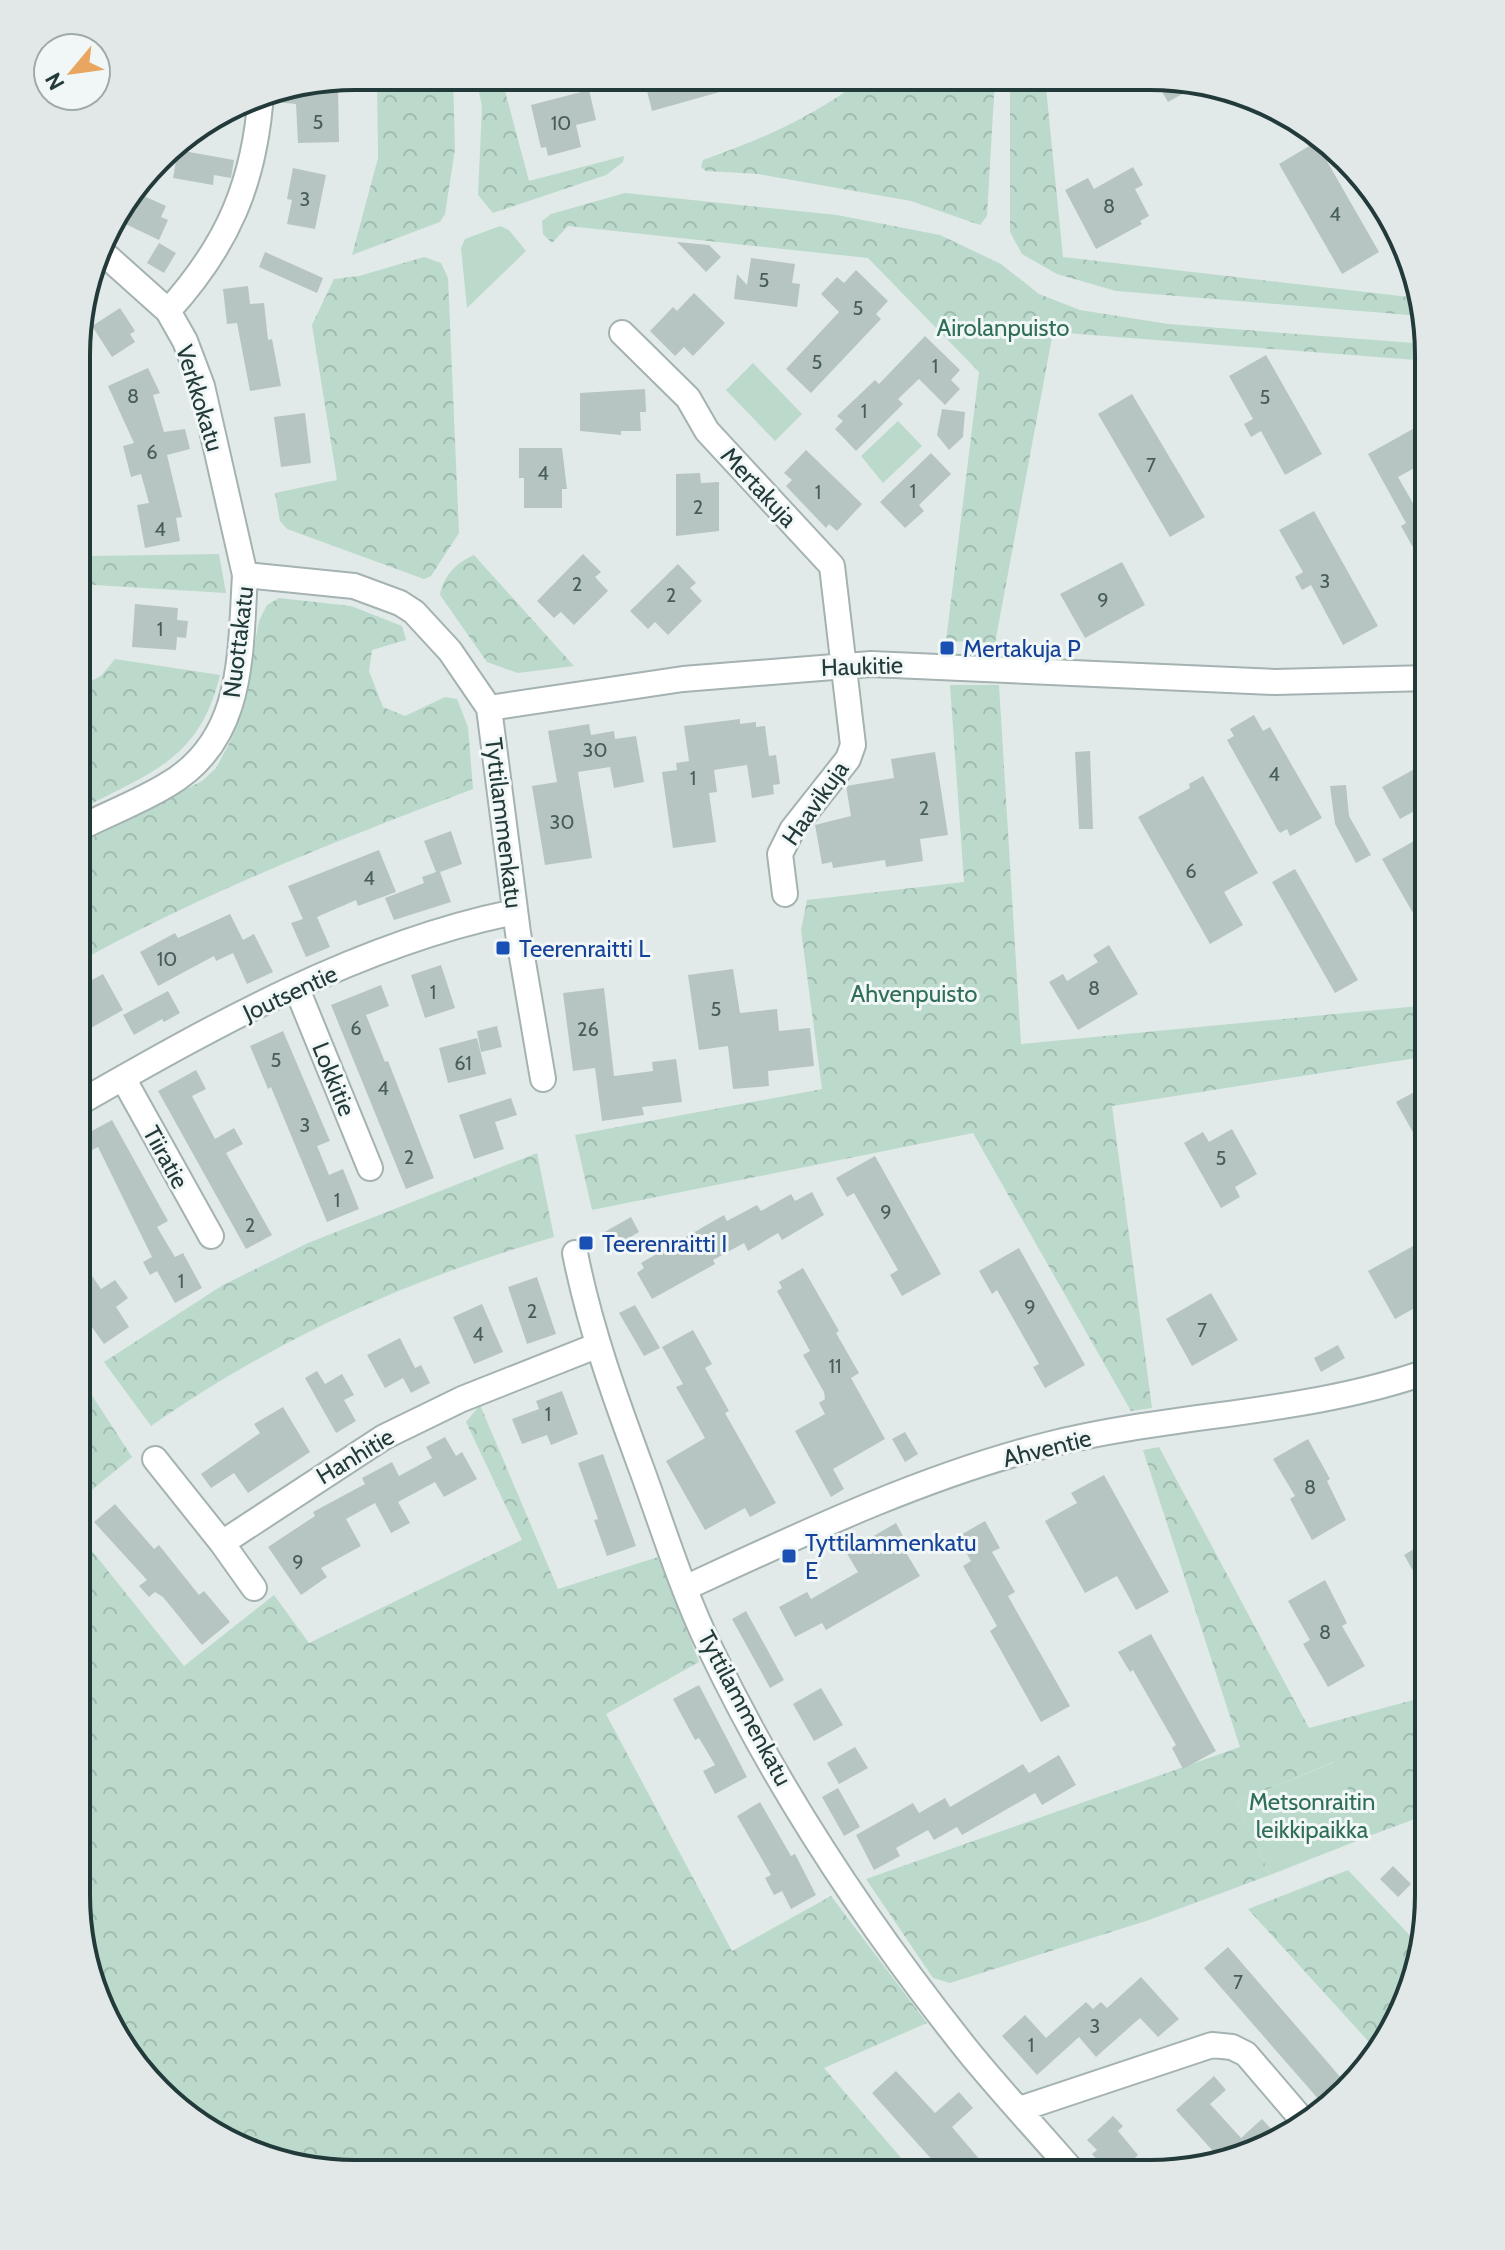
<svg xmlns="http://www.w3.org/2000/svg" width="1505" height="2250" viewBox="0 0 1505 2250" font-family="Cabin,sans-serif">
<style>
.green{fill:#bbdacc}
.forest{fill:url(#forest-crowns)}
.building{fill:#b6c5c2}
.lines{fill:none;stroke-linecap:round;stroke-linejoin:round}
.minor-casing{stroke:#a4b2b1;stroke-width:28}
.minor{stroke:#fff;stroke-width:24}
.transit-dot{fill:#1a4fb4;stroke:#f1f7f6;stroke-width:3}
.labels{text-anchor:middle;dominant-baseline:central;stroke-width:6;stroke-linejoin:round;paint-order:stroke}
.number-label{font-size:20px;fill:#485d5c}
.park-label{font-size:24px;fill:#306e58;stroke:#f1f7f6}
.street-label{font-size:24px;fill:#233a3a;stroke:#f1f7f6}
.transit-label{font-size:24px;fill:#164399;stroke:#f1f7f6;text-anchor:start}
.rim{fill:none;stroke:#233a3a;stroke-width:4}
</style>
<defs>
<pattern id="forest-crowns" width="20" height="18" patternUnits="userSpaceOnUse" patternTransform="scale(2)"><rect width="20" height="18" fill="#bbdacc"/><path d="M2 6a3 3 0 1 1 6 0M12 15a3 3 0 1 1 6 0" fill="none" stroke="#a0bcb0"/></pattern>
</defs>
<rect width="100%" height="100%" fill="#e1eae9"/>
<path class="green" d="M500 226 509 230 526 251 467 308 461 248 465 239Z
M753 363 802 414 775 441 726 390Z
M898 421 922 446 883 483 861 456Z
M1335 1762 1372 1835 1270 1875 1237 1802Z"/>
<path class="forest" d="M377 76H453L455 149 445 214 440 222 352 255 378 158Z
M476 76H501L529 181 624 156 623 162 606 175 493 213 478 195 482 107Z
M864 78H995L987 216 980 225 911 201 758 174 706 171 701 167 703 160C762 139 814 117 864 78Z
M1010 78H1045L1063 257 1418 298 1421 316 1116 291 1057 274 1022 254 1010 232Z
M625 193 837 215 940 235 1001 264 1039 294 1080 310 1168 324 1427 344 1429 361 1053 332 995 643 946 641 979 372 868 258 568 226 552 243 543 234 542 221 551 214Z
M424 257 441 263 448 278 459 533 431 576 424 579 287 529 280 521 275 493 337 480 312 325 334 279 359 276Z
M91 540 92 556 219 554 226 593 78 584V541Z
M474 555 574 666 518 673 487 662 440 595C443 576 457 562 474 555Z
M279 598 351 606 402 626 406 640 372 650 369 671 383 707 405 716 445 697 457 699 468 727 473 789C338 840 203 893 77 963L78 845 202 781 216 768 230 742 242 711 259 621 267 605Z
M115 659 220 675C199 762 149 772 78 811V689L102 675Z
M950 685H999L1021 1044 1429 1005V1056L1112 1106 1152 1408 1131 1411 973 1133 592 1210 575 1135 822 1089 801 930 807 900 964 882Z
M537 1153 554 1237C406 1280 278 1338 151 1426L104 1362 223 1285 308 1243Z
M80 1377 132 1457 77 1502V1379Z
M480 1405 558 1589 658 1557 699 1662 606 1714 732 1951 831 1896 927 2023 824 2068 914 2173 319 2172 186 2117 97 2002 76 1895 77 1532 184 1666 274 1595 309 1643 522 1540 466 1422Z
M1159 1447 1309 1728 1428 1696V1814L1372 1835 1334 1762 1237 1802 1270 1875 1149 1920 950 1983 933 1978 866 1879 1240 1747 1143 1450Z
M1348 1870 1418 1944 1379 2053 1248 1909Z"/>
<path class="building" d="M670 77H758L759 81 652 111 645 83Z
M1154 78H1187L1200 84 1168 102Z
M297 86V90L338 89 339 142 298 143 296 104 275 102V89Z
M589 90 596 120 576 125 581 147 548 156 546 147 541 148 531 105Z
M1316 142 1379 252 1342 274 1279 164Z
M178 150 234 160 231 178 214 175 213 185 173 178Z
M1133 167 1143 185 1135 189 1149 216 1140 221 1142 224 1096 249 1065 190 1088 178 1094 189Z
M293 168 326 175 315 229 287 224 292 200 287 199Z
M133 191 166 206 161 217 168 220 159 240 115 219Z
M677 242 709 245 721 257 706 272Z
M159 243 176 253 164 273 147 263Z
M265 252 323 278 317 293 259 267Z
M751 258 795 264 792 283 800 284 797 307 734 299 737 274 747 285Z
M856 270 888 301 876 314 881 319 811 393 786 369 839 312 821 294 837 277 844 283Z
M248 286 250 304 264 303 268 340 272 339 281 386 250 391 237 323 227 324 223 289Z
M694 293 725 323 693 356 684 347 675 356 650 331 673 307 677 311Z
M120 308 135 331 130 334 135 342 112 357 92 326Z
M925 336 960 370 951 380 960 389 945 405 919 379 898 399 903 404 856 451 835 429 843 421 837 416 875 380 879 384Z
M1266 355 1322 454 1285 475 1261 431 1251 437 1244 424 1253 419 1229 376Z
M148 368 160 393 153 395 164 432 185 429 190 449 167 455 182 517 176 518 180 541 145 548 137 505 149 503 141 474 131 477 123 446 134 443 108 386Z
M645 389 646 412H640L641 431H621V435L580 431V393Z
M1132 394 1205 517 1170 537 1098 414Z
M942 409 965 412 963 437 949 450 937 435Z
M305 413 311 463 281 467 274 417Z
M1429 420V460L1398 477 1418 512 1429 506V576L1401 526 1406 523 1368 454Z
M519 448H562L567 489H562V508H524V478H519Z
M806 450 862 504 837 531 829 524 826 528 786 486 792 480 784 473Z
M931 453 951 474 919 505 924 511 905 528 880 502Z
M700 473 701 483 719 482V531L676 536V474Z
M1314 511 1378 626 1343 645 1311 585 1302 590 1295 577 1303 572 1279 530Z
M583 554 601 572 595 577 608 591 574 625 561 612 554 618 537 601Z
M1122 562 1145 605 1085 638 1060 594Z
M678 564 696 583 690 588 702 601 668 635 655 622 648 629 630 611Z
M135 604 178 608 177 620 188 621 186 638 177 637 176 650 132 647Z
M1254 715 1263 731 1270 727 1322 818 1290 836 1287 829 1280 833 1277 829 1227 740 1234 736 1230 729Z
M740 719V724L756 722V727L765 726 769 756 776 755 780 784 773 785 774 794 752 798 747 765 714 770 717 792 709 793 716 842 673 848 662 772 677 770 676 763 689 761 684 726Z
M589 724 591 735 614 731 615 739 636 736 644 782 614 788 610 767 578 772 592 858 545 865 532 786 557 782 548 731Z
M1090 751 1093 829H1079L1075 752Z
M935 752 948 835 920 839 923 861 886 867 885 860 833 868 832 862 822 864 815 825 851 816 846 786 894 778 891 759Z
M1429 761V803L1400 819 1382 787Z
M1203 776 1258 873 1224 892 1243 925 1210 944 1138 817 1190 788 1189 784Z
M1346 785 1349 816 1371 855 1356 863 1335 824 1330 786Z
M451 831 462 864 440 872 451 902 394 920 385 898 424 883 422 877 436 872 424 841Z
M1414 841 1429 867V941L1382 859Z
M379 850 396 892 358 906 356 900 317 917 330 947 306 957 291 923 303 919 288 886Z
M1295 869 1358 980 1335 993 1272 882Z
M230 914 243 940 254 934 273 972 247 984 233 953 216 961 214 956 158 986 140 952 175 933 178 938Z
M1109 945 1138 994 1078 1030 1049 982 1063 974 1067 981 1098 962 1093 955Z
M441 965 455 1008 425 1018 411 975Z
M733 969 740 1013 777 1009 779 1031 810 1028 814 1066 768 1071 769 1086 733 1089 728 1046 699 1050 688 975Z
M103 974 123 1010 89 1029 77 1008V988Z
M381 985 389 1006 366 1015 385 1062 388 1061 434 1178 406 1189 331 1005Z
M604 988 614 1076 653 1071 652 1062 676 1059 682 1102 642 1107 644 1115 602 1121 595 1068 573 1071 563 993Z
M168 991 180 1013 164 1022 162 1019 134 1035 123 1015Z
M497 1026 502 1047 481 1052 477 1031Z
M283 1031 330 1141 317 1146 329 1175 343 1169 359 1209 327 1222 271 1087 268 1089 250 1046Z
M477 1038 486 1074 448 1083 439 1048Z
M196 1070 206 1089 192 1096 215 1139 234 1128 243 1144 226 1153 272 1235 246 1249 158 1091Z
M1429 1084V1161L1396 1102Z
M511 1098 517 1115 495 1122 504 1149 474 1159 459 1115Z
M112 1120 168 1221 157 1227 175 1257 183 1253 202 1288 175 1303 157 1271 150 1275 143 1262 152 1257 98 1147 77 1158V1139Z
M1232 1129 1257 1174 1235 1187 1240 1197 1221 1208 1184 1143 1203 1132 1209 1142Z
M875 1156 941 1274 902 1296 890 1275 898 1270 854 1193 847 1197 836 1178Z
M812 1192 824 1215 782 1240 778 1233 748 1251 744 1243 713 1260 715 1264 652 1299 637 1273 644 1268 641 1263 724 1215 727 1221 757 1205 761 1211 791 1194 795 1201Z
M631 1217 639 1232 610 1249 601 1234Z
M1415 1245 1429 1269V1300L1395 1319 1368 1271Z
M1019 1248 1085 1365 1045 1388 1033 1367 1039 1364 997 1290 992 1294 979 1271Z
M77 1254 101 1289 115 1280 128 1298 116 1307 129 1327 104 1344 77 1306Z
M803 1268 839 1331 836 1333 859 1373 851 1378 885 1439 833 1469 844 1489 831 1497 795 1431 825 1414 819 1403 825 1399 824 1392 803 1355 810 1351 777 1291 782 1288 779 1282Z
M537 1277 556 1334 527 1344 508 1287Z
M1211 1293 1238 1340 1192 1366 1166 1319Z
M482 1304 503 1352 474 1364 453 1317Z
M635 1305 660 1348 644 1356 619 1313Z
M693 1330 712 1364 705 1368 729 1411 725 1413 776 1503 750 1517 745 1508 705 1530 666 1461 705 1438 676 1387 683 1384 662 1347Z
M400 1338 415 1368 421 1365 430 1383 411 1393 403 1378 385 1388 367 1355Z
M1338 1345 1345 1358 1321 1372 1314 1358Z
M317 1371 325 1384 342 1374 354 1395 344 1400 356 1421 336 1433 305 1378Z
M562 1391 578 1434 551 1445 547 1435 522 1444 512 1419 539 1409 536 1401Z
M283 1407 310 1452 248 1493 234 1473 211 1488 201 1474 260 1433 254 1424Z
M905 1432 918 1454 905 1462 892 1439Z
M445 1437 456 1456 462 1452 477 1479 444 1497 435 1482 398 1502 410 1523 391 1533 375 1503 346 1519 361 1546 321 1568 327 1577 301 1595 268 1547 315 1516 313 1512 365 1484 362 1478 392 1462 399 1476 432 1458 426 1447Z
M1308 1439 1330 1479 1327 1481 1346 1520 1312 1540 1290 1499 1295 1496 1273 1459Z
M603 1454 636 1546 607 1556 594 1520 598 1519 578 1463Z
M1104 1475 1169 1592 1136 1610 1117 1576 1085 1593 1045 1521 1077 1503 1071 1493Z
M115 1504 154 1549 159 1545 199 1595 204 1591 230 1622 202 1645 163 1597 155 1592 149 1597 139 1586 147 1580 94 1522Z
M985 1521 1000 1548 992 1552 1015 1592 1008 1596 1070 1706 1041 1722 990 1631 997 1626 963 1566 971 1561 957 1537Z
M896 1523 904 1538 899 1541 920 1576 826 1630 822 1623 795 1637 779 1607 807 1592 811 1599 858 1572 846 1552Z
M1429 1540 1428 1597 1404 1555Z
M1325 1580 1347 1623 1342 1626 1365 1666 1328 1687 1303 1644 1310 1640 1288 1601Z
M746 1611 784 1680 770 1688 732 1619Z
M1151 1634 1216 1751 1183 1769 1172 1748 1176 1745 1133 1670 1130 1672 1118 1652Z
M699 1685 747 1777 715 1794 703 1771 715 1765 699 1738 695 1740 673 1699Z
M821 1688 843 1725 814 1741 793 1704Z
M855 1747 868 1768 839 1784 827 1763Z
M1059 1755 1076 1785 1042 1805 1035 1793 962 1835 957 1827 934 1840 928 1830 896 1848 900 1856 874 1870 856 1835 913 1803 919 1813 945 1798 950 1807 1023 1764 1029 1773Z
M838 1788 860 1827 844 1836 822 1797Z
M760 1802 791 1856 795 1854 816 1895 791 1909 782 1891 774 1895 765 1878 771 1875 737 1816Z
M1393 1866 1411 1884 1398 1897 1380 1879Z
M1228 1947 1348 2086 1327 2109 1204 1968Z
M1141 1977 1179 2019 1158 2037 1140 2018 1096 2057 1079 2037 1037 2075 1002 2036 1025 2015 1046 2038 1086 2002 1093 2009 1101 2002 1107 2008Z
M896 2071 935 2113 959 2092 973 2108 952 2127 992 2174 944 2173 872 2093Z
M1214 2076 1226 2090 1210 2104 1241 2138 1262 2119 1274 2132 1249 2154 1221 2160 1176 2110Z
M1113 2116 1123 2126 1118 2131 1138 2155 1117 2174H1110L1092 2154 1097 2150 1087 2140Z"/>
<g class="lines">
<defs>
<path id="minor" d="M101 251 168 311 185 341 202 386 245 575
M168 311C228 245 255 182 261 93
M622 333 688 398 707 431 832 566 853 745 848 759 792 830 780 854 785 894
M489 708 683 679 871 664 1275 682 1429 678
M78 829C107 814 139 802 167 785 245 740 240 654 245 575L354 586 400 603 414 612 450 651 489 708 518 933 543 1079
M297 989 370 1168
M123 1078 211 1236
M77 1104C213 1026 360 943 515 912
M575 1253C590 1329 616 1400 643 1473 664 1531 683 1592 710 1648 778 1791 869 1927 968 2051 1002 2093 1040 2133 1075 2174
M155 1459 222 1543 384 1437 462 1399 596 1346
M222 1543 254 1588
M685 1588C802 1534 921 1477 1047 1445 1173 1413 1305 1415 1429 1371
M1020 2109 1212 2045 1232 2047 1246 2054 1306 2124"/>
</defs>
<use href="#minor" class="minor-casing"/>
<use href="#minor" class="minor"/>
</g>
<g class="transit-dot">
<rect x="939" y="640" width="16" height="16" rx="4"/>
<rect x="495" y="940" width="16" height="16" rx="4"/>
<rect x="578" y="1235" width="16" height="16" rx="4"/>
<rect x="781" y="1548" width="16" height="16" rx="4"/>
</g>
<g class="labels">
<g class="number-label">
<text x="318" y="122">5</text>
<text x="561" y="123">10</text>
<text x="305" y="199">3</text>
<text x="1109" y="206">8</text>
<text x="1335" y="214">4</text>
<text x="764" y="280">5</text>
<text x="858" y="308">5</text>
<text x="817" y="362">5</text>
<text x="935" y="366">1</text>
<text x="133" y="396">8</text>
<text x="1265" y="397">5</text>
<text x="864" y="411">1</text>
<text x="152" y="452">6</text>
<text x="1151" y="465">7</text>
<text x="543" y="473">4</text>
<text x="913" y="491">1</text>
<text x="818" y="492">1</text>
<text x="698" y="507">2</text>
<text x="160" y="529">4</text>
<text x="1325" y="581">3</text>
<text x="577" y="584">2</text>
<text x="671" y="595">2</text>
<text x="1103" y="600">9</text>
<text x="160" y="629">1</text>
<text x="595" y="750">30</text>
<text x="1274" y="774">4</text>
<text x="693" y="778">1</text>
<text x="924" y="808">2</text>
<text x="562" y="822">30</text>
<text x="1191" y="871">6</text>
<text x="369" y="878">4</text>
<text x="167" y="959">10</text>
<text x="1094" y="988">8</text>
<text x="433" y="992">1</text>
<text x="716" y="1009">5</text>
<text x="356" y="1028">6</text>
<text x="588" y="1029">26</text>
<text x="276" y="1060">5</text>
<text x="463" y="1063">61</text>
<text x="383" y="1088">4</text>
<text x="305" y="1125">3</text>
<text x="409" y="1157">2</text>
<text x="1221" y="1158">5</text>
<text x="337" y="1200">1</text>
<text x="886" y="1212">9</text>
<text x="250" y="1225">2</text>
<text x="181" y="1281">1</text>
<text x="1030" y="1307">9</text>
<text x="532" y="1311">2</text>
<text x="1202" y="1330">7</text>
<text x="478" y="1334">4</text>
<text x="835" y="1366">11</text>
<text x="548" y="1414">1</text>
<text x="1310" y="1487">8</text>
<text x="298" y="1562">9</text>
<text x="1325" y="1632">8</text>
<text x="1238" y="1982">7</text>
<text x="1095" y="2026">3</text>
<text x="1031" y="2045">1</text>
</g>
<g class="park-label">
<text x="1003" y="327">Airolanpuisto</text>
<text x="914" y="993">Ahvenpuisto</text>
<text x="1312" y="1801">Metsonraitin<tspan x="1312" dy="28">leikkipaikka</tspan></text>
</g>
<g class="street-label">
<text transform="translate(200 398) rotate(73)">Verkkokatu</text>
<text transform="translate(759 487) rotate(47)">Mertakuja</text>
<text transform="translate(238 642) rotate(-83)">Nuottakatu</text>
<text transform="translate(862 666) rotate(-2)">Haukitie</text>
<text transform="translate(815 803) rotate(-55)">Haavikuja</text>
<text transform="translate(504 823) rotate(83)">Tyttilammenkatu</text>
<text transform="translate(290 993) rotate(-25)">Joutsentie</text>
<text transform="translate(334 1079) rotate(68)">Lokkitie</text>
<text transform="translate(166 1157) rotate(61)">Tiiratie</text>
<text transform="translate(1047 1448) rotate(-14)">Ahventie</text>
<text transform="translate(355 1456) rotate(-31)">Hanhitie</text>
<text transform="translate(745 1708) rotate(62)">Tyttilammenkatu</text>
</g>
<g class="transit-label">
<text x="963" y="648">Mertakuja P</text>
<text x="519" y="948">Teerenraitti L</text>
<text x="602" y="1243">Teerenraitti I</text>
<text x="805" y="1542">Tyttilammenkatu<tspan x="805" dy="28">E</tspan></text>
</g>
</g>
<path d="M0 0H1505V2250H0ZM355 90H1150A265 265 0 0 1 1415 355V1895A265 265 0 0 1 1150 2160H355A265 265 0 0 1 90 1895V355A265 265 0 0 1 355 90Z" fill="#e1e8e7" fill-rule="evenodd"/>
<path class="rim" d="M355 90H1150A265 265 0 0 1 1415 355V1895A265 265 0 0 1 1150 2160H355A265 265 0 0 1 90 1895V355A265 265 0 0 1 355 90Z"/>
<g transform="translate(72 72) rotate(241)"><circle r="38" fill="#f1f7f6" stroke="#9fabab" stroke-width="2"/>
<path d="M0-6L14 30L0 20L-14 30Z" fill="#e8a661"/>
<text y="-12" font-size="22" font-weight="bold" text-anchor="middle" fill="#233a3a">N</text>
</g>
</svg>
